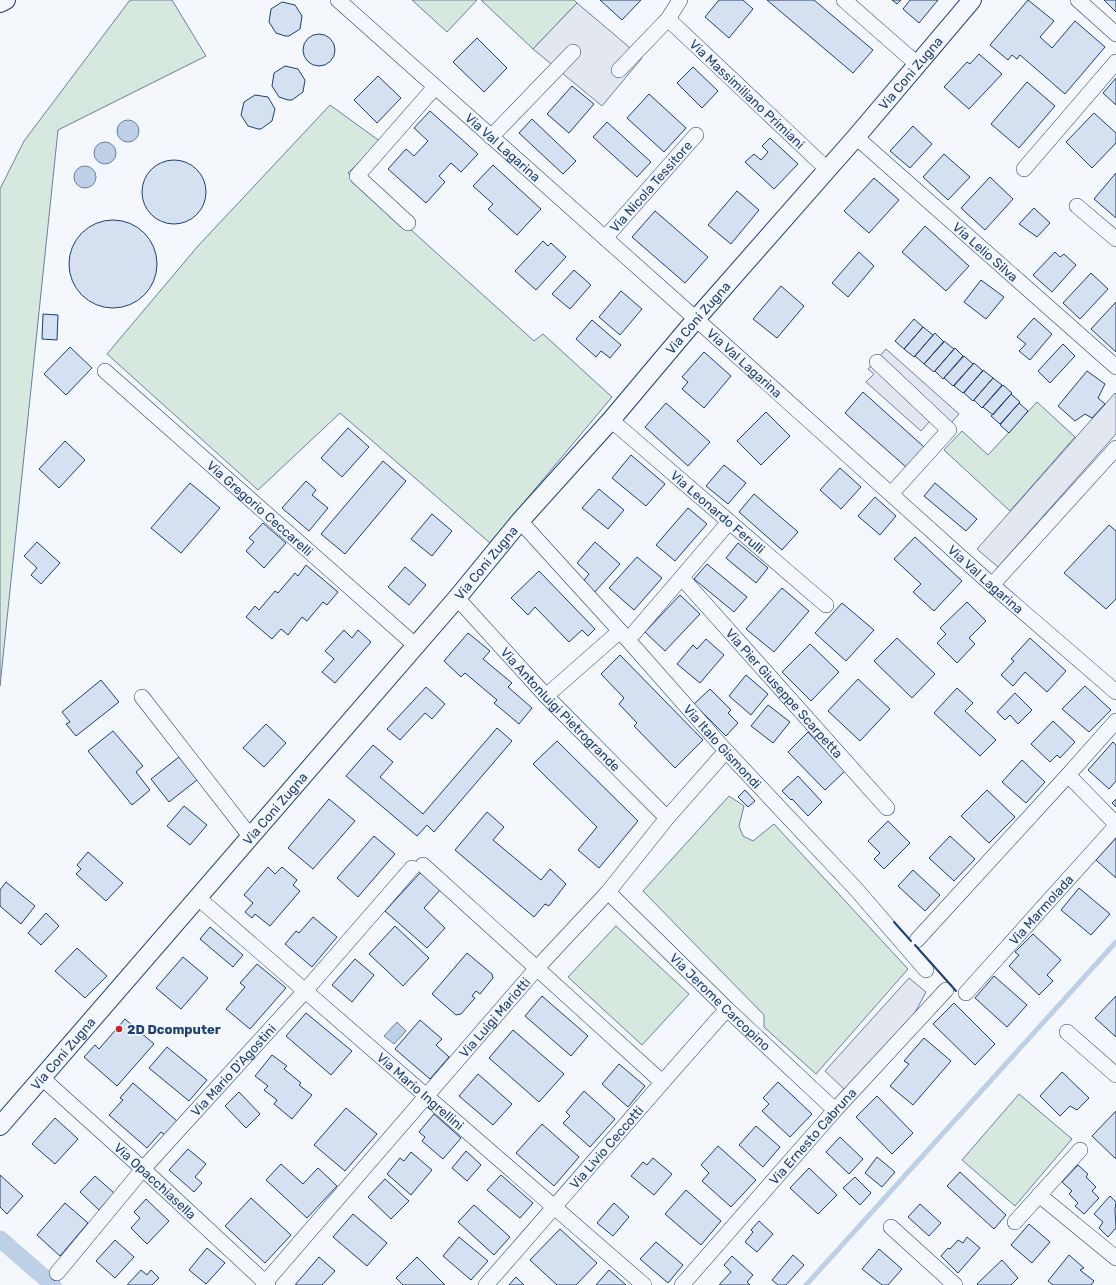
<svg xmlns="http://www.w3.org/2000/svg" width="1116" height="1285" viewBox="0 0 1116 1285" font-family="Rubik,sans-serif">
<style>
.green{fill:#d7e8df;stroke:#687fa3}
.parking{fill:#e3e8f0;stroke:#687fa3}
.water{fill:#bed0e5;stroke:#687fa3}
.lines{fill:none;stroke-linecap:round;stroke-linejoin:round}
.stream{stroke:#bed0e5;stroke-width:5}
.canal{stroke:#bed0e5;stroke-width:17}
.building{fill:#d5e0f0;stroke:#1d3f73}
.minor-casing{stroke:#1d3f73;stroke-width:16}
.tertiary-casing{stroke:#1d3f73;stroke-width:20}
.minor{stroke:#f4f7fb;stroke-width:15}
.tertiary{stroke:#f4f7fb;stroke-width:18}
.wall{stroke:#1d3f73;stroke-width:2}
.poi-dot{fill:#c62828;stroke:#f4f7fb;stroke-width:1.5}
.labels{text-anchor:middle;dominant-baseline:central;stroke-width:3;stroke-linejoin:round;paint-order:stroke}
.street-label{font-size:13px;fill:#1d3f73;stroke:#f4f7fb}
.poi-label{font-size:13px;font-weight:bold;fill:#1d3f73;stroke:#f4f7fb;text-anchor:start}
</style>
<rect width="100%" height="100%" fill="#f4f7fb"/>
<path class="green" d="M130 0H172L206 56 58 130 0 686V189L24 141Z
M412 0H477L447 32Z
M481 0H574L577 3 533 49Z
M330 105 381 142 348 173 534 341 543 334 612 397 490 543 340 413 258 490 107 354 198 246Z
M1037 402 1075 437 1010 511 944 450 962 431 988 455Z
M729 796 744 806 739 826 743 836 753 841 774 824 908 969 816 1074 764 1027V1015L643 891Z
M616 926 689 994 642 1045 568 977Z
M1019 1094 1072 1139 1015 1206 962 1160Z"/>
<path class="parking" d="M577 3 642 58 602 106 533 49Z
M886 349 959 414 951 423 938 412 921 431 866 382 874 374 868 369Z
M1115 393 1116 394V434L998 567 977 549Z
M909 978 926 992 912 1018 845 1090 825 1071Z"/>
<path class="water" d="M117 131a11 11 0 1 1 22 0a11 11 0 1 1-22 0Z
M94 153a11 11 0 1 1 22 0a11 11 0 1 1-22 0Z
M74 177a11 11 0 1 1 22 0a11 11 0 1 1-22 0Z
M397 1022 406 1031 394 1044 384 1036Z"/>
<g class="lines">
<path class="stream" d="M806 1285 1116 942"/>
<path class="canal" d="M0 1239 53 1285"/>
</g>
<path class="building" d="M600 0H641L622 20Z
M719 0H743L753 9 729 38 705 17Z
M767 0H814L873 50 853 73Z
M892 0H901L897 4Z
M910 0H938L919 23 903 9Z
M1028 0 1054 21 1040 37 1052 48 1075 21 1105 47 1065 94 1020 55 1017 59 1012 55 1008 60 990 45Z
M1104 0H1116V12Z
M282 2 295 5 302 16 300 29 289 36H285L276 33 269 22 271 9Z
M303 50a16 16 0 1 1 32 0a16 16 0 1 1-32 0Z
M477 38 507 68 484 92 453 62Z
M979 54 1002 74 969 109 944 87 967 62 970 64Z
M285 66 298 69 305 80 303 92 292 100H288L279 97 272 86 274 73Z
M693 67 718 91 702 108 677 83Z
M378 76 401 98 377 123 354 100Z
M1116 78V105L1103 93Z
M1027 82 1055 106 1019 148 991 124Z
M572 86 594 104 569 133 547 114Z
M649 94 686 128 664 152 627 118Z
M255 95 268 97 275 109 272 121 261 129H258L248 126 241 115 244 102Z
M430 111 478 154 461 172 451 163 439 176 445 182 426 203 388 169 406 149 414 156 428 141 414 128Z
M1094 113 1116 133V143L1092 168 1066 142Z
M532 119 576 161 563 174 519 133Z
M607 122 651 162 637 177 593 137Z
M913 126 932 144 910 168 890 151Z
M770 138 798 164 774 189 745 162 754 154 761 160 768 152 762 146Z
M944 154 970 177 948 200 923 177Z
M142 192a32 32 0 1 1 64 0a32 32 0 1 1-64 0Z
M493 165 541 209 517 235 488 209 493 204 473 186Z
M1116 173V218L1094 199Z
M990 177 1013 199 985 230 961 208Z
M874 178 899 200 869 233 844 211Z
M737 191 759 210 731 244 708 225Z
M1034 208 1050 223 1037 237 1019 224Z
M655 211 708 257 685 283 632 237Z
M69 264a44 44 0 1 1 88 0a44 44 0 1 1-88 0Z
M925 226 969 266 946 291 902 252Z
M543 241 548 246 551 243 566 257 536 290 515 271Z
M859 252 874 266 848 297 832 283Z
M1055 252 1060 257 1064 254 1076 265 1052 292 1033 275Z
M574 270 591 285 570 309 552 294Z
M1091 273 1108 289 1080 319 1063 303Z
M981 280 1004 297 986 319 964 302Z
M781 286 804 306 777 338 753 319Z
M621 291 642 309 620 335 599 317Z
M1116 302V352L1091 329Z
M43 314 58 315 57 340 42 339Z
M1034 318 1052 334 1030 360 1019 351 1026 344 1017 337Z
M914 319 923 327 904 349 895 341Z
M592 320 621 345 610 358 601 351 596 357 576 339Z
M923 327 933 335 914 357 904 349Z
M935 333 944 342 924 364 915 356Z
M944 341 954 349 934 372 924 364Z
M1063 344 1075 356 1050 383 1038 371Z
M70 347 92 368 66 395 44 374Z
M955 348 963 356 943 379 935 371Z
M704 352 731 376 704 408 682 389 688 382 682 377Z
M964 356 973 364 953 386 944 378Z
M974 363 983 371 963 393 954 386Z
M983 370 993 378 973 401 964 393Z
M1087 371 1105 384 1098 398 1105 404 1092 418 1085 414 1075 421 1058 406Z
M993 378 1002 385 982 408 974 400Z
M1003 385 1012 393 993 415 983 407Z
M863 392 924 447 906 467 845 413Z
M1011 394 1020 402 1000 424 991 416Z
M666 403 710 442 688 466 645 427Z
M1019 403 1028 411 1009 433 1000 425Z
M766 412 790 436 761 465 737 441Z
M348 428 369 447 342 477 321 458Z
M65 441 85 460 59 488 39 469Z
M631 455 665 484 646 506 612 478Z
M383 461 406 481 345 554 321 534Z
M724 465 746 483 728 504 706 486Z
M840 468 861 487 841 509 820 490Z
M306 481 316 490 312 495 328 508 309 531 282 508Z
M190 483 220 508 181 553 151 528Z
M935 483 977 519 966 531 924 496Z
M599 489 624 510 608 529 582 508Z
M754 494 798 532 782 550 739 512Z
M875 497 896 516 880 535 858 516Z
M688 508 707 524 675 561 656 545Z
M432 514 452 531 432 556 411 539Z
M263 523 286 543 264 568 246 551 254 542 249 538Z
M1109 525 1116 531V599L1106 609 1064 573Z
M915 537 962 581 934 611 913 592 921 584 894 559Z
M37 542 60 563 41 584 31 575 37 568 24 556Z
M595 542 620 564 593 594 581 584 589 574 577 563Z
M738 543 768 568 756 583 726 558Z
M637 557 662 578 634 610 609 588Z
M707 564 747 597 734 612 694 579Z
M306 565 338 592 327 605 323 602 307 621 302 617 288 635 281 629 272 639 246 617 255 606 259 610 275 591 278 593 295 573 298 576Z
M405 567 426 585 409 605 388 587Z
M539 571 595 629 588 636 582 630 569 642 535 607 528 615 511 598Z
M782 588 809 611 774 652 746 629Z
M680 595 700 614 665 651 645 632Z
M967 602 986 621 969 638 975 644 957 663 937 643 946 634 940 628Z
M842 603 874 630 846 661 815 633Z
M344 630 352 638 358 630 371 642 335 683 322 672 334 659 325 651Z
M468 633 490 651 483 659 512 683 508 687 532 708 519 724 494 703 497 700 465 673 461 677 444 661Z
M897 638 935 674 912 698 874 661Z
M1030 638 1066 671 1047 692 1025 672 1013 686 1001 675 1014 661 1011 659Z
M706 639 724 655 700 683 677 664 693 645 697 649Z
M810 644 839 672 811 701 782 672Z
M620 655 703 740 675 768 634 726 637 723 619 704 624 698 601 674Z
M746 675 768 694 751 715 729 696Z
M858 679 890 709 860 741 828 711Z
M101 680 119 702 76 736 66 724 70 722 62 712Z
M1085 686 1111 710 1089 732 1062 709Z
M426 687 445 704 432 719 425 713 400 740 387 729Z
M957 688 973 703 965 711 996 740 980 756 934 713Z
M710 689 731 710 728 713 738 723 726 736 694 704Z
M1015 693 1032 710 1018 724 1010 715 1005 720 997 712Z
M768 705 790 722 773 743 751 726Z
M1053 721 1075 742 1060 758 1057 755 1050 762 1031 744Z
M266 724 286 743 264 767 243 748Z
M497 728 512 741 434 832 427 825 417 836 346 776 373 745 393 762 380 777 423 814Z
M113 731 143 766 136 772 150 790 132 805 88 751Z
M808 732 845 771 825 790 788 752Z
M557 741 638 821 599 868 578 850 597 827 533 764Z
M1113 742 1116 745V781L1109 789 1088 770Z
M179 757 197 780 169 802 151 779Z
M1022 760 1045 782 1026 803 1002 782Z
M798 776 822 802 808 816 792 799 791 800 782 791Z
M745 790 755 801 748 807 738 797Z
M987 790 1015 817 989 843 961 816Z
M329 799 355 821 313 869 288 848Z
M1116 799V807L1112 803Z
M184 806 207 825 190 845 167 826Z
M487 812 504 827 493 840 541 880 550 869 566 884 549 906 545 904 534 917 455 850Z
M888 821 910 843 884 869 874 859 880 853 868 841Z
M374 836 395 854 358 897 337 878Z
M950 836 975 859 954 881 929 858Z
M1116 838V878L1096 860Z
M88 852 123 883 106 901 76 874 81 869 77 865Z
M268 867 275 874 282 867 297 880 293 885 300 891 270 926 255 914 252 918 245 912 253 903 244 895Z
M913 870 940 895 925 911 898 886Z
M421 872 440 890 424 908 445 928 427 948 385 911Z
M6 882 35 906 21 924 0 906V890Z
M1079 888 1110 914 1091 935 1061 910Z
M46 913 59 926 41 945 28 933Z
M313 917 337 937 312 967 285 944 296 931 299 933Z
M395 926 429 958 403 986 369 954Z
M210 927 243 955 233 967 200 939Z
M1033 934 1061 960 1047 975 1053 981 1039 995 1009 966 1019 955 1015 952Z
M77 948 107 976 85 998 55 971Z
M467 953 492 974 493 978 480 994 476 991 472 996 475 998 461 1014 456 1015 432 994Z
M183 957 208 978 181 1009 156 988Z
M355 959 374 975 352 1002 332 985Z
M257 964 286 988 250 1029 226 1009 245 987 240 983Z
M994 976 1027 1005 1007 1027 975 998Z
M542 996 588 1036 571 1056 525 1016Z
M1116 996V1037L1095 1018Z
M954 1003 995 1044 975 1065 933 1024Z
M306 1013 352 1051 331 1075 286 1036Z
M125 1019 154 1044 117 1086 84 1057 95 1045 99 1049Z
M420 1020 442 1039 436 1045 449 1057 430 1079 395 1049Z
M513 1030 564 1074 539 1102 489 1058Z
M924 1038 951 1061 913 1105 890 1086 909 1064 904 1061Z
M167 1047 207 1080 189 1101 149 1068Z
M272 1055 287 1066 284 1069 301 1083 299 1085 312 1095 292 1119 274 1104 277 1100 264 1090 268 1086 255 1076Z
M619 1064 645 1086 628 1107 602 1084Z
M1062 1072 1089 1098 1077 1110 1070 1106 1060 1116 1040 1096Z
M478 1074 512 1104 493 1125 459 1096Z
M778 1082 812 1114 790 1137 762 1111 769 1104 763 1098Z
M133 1083 177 1121 165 1135 161 1132 147 1148 109 1115 123 1100 120 1098Z
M584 1091 615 1119 590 1147 563 1123 570 1116 566 1112Z
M239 1092 260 1114 246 1128 225 1106Z
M877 1096 913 1133 892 1154 856 1117Z
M346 1108 377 1134 345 1171 314 1145Z
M1116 1111V1159L1092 1136Z
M434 1114 461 1138 443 1159 422 1141 425 1137 419 1132Z
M55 1118 78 1139 55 1164 32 1144Z
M542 1124 579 1157 554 1186 516 1153Z
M756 1126 780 1147 763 1167 739 1145Z
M840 1137 863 1159 849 1174 826 1152Z
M718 1146 756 1180 731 1207 702 1181 709 1173 701 1165Z
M188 1149 206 1164 195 1177 202 1183 194 1192 169 1170Z
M466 1151 481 1165 467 1181 452 1168Z
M411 1152 432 1170 411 1195 387 1174 400 1158 404 1161Z
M877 1157 895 1172 882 1187 865 1173Z
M653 1158 672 1174 654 1195 631 1176 643 1162 647 1165Z
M281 1164 303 1184 318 1168 337 1186 307 1218 266 1180Z
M1078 1165 1088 1174 1086 1177 1096 1187 1092 1191 1099 1198 1084 1214 1075 1206 1078 1203 1069 1194 1072 1191 1062 1182Z
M809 1168 837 1195 818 1214 790 1188Z
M960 1172 1006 1215 994 1229 947 1186Z
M0 1175 23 1196 7 1214 0 1207Z
M501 1175 533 1203 520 1218 487 1190Z
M95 1176 114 1193 99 1210 80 1192Z
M855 1177 871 1193 860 1205 843 1188Z
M385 1179 409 1201 391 1219 368 1197Z
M686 1190 721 1221 701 1245 665 1214Z
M1110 1196 1116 1202 1115 1210 1116 1228 1108 1237 1099 1228 1103 1222 1094 1214Z
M251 1198 291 1235 265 1263 225 1226Z
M146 1199 169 1221 147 1244 131 1228 140 1218 134 1212Z
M65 1203 88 1223 60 1256 37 1235Z
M614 1203 629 1217 613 1236 597 1223Z
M920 1204 941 1223 929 1236 908 1217Z
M474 1205 510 1237 494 1255 458 1222Z
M353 1214 387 1243 367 1266 333 1237Z
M759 1221 773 1234 757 1252 745 1242 753 1232 751 1230Z
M1029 1224 1050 1242 1032 1263 1011 1245Z
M560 1229 597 1263 576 1285H557L530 1260Z
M459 1237 488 1261 471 1280 443 1256Z
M967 1237 980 1248 958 1273 941 1256 948 1248 950 1249 958 1240 963 1243Z
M115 1240 134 1257 115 1278 96 1261Z
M656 1242 683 1265 668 1283 640 1259Z
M207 1248 225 1263 206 1284 189 1270Z
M879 1249 902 1269 888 1285H882L862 1269Z
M793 1255 804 1265 786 1285H778L772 1280Z
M1069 1255 1084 1268 1080 1270 1094 1281 1091 1285H1053L1048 1281Z
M732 1256 753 1275 747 1282 750 1285H719L731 1272 724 1265Z
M319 1257 335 1271 322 1285H295Z
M417 1257 445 1285H403L396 1278Z
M1002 1260 1018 1278 1011 1285H978L977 1284Z
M141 1270 147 1275 151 1270 159 1278 152 1285H127Z
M609 1270 626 1285H596Z
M516 1277 524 1285H509Z"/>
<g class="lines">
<defs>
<g id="minor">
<path id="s1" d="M338 0 696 319 992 585 1116 692"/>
<path d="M844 0 917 64"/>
<path d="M1078 0 1116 34"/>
<path id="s2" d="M668 19 827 169"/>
<path d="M619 70 668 19 680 0"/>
<path d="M491 137 573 52"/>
<path id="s3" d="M856 137 1116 367"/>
<path d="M1024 169 1116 62"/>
<path d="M1077 206 1116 239"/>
<path d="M408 223 357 176 435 87"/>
<path id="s4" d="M605 238 696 135"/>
<path d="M877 362 949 430 891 494"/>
<path id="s5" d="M105 371 415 645"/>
<path id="s6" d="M611 420 826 605"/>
<path id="s7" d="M520 521 620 631 726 751 855 888 926 970"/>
<path id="s8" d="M682 578 887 808"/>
<path d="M992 585 1116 448"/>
<path id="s9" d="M457 598 546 696 667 818"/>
<path d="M634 633 729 522"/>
<path d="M546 696 620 631"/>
<path d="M142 697 250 836"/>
<path d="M1068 775 1116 824"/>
<path d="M423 865 662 1082"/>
<path id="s10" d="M608 892 727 1009 835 1110"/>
<path id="s11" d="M197 897 644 1285"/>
<path d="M917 940 1068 775 1116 721"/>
<path id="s12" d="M966 993 1116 826"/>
<path d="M1067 1032 1116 1075"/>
<path id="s13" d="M42 1078 143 1169 268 1285"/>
<path d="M1039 1195 1116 1258"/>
<path d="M1015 1222 1080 1150"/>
<path d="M891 1227 955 1285"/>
<path id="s14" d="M57 1273 143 1169 305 991 412 868"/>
<path id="s15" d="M263 1285 537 968 608 892 667 818 726 751"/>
<path id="s16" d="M486 1285C567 1193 646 1100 727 1009"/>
<path id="s17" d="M682 1285 835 1110 946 990"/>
</g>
<g id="tertiary">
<path d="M0 3 6 0"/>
<path id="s18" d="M0 1126 457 598 520 521 611 420 696 319 856 137 972 0"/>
</g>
</defs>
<use href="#minor" class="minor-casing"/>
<use href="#tertiary" class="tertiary-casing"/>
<use href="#minor" class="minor"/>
<use href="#tertiary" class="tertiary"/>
<path class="wall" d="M894 922 911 941
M915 945 956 991"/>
</g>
<circle class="poi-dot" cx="119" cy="1029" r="4"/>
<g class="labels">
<g class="street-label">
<text stroke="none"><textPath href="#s18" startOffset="1392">Via Coni Zugna</textPath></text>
<text stroke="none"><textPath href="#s2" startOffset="109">Via Massimiliano Primiani</textPath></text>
<text stroke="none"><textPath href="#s1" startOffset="221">Via Val Lagarina</textPath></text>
<text stroke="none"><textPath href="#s4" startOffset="69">Via Nicola Tessitore</textPath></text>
<text stroke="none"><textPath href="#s3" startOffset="173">Via Lelio Silva</textPath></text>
<text stroke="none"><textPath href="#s18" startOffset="1068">Via Coni Zugna</textPath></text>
<text stroke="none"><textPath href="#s1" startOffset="545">Via Val Lagarina</textPath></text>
<text stroke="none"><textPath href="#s5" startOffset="207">Via Gregorio Ceccarelli</textPath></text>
<text stroke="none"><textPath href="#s6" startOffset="141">Via Leonardo Ferulli</textPath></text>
<text stroke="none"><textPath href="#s18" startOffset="744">Via Coni Zugna</textPath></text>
<text stroke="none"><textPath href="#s1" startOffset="869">Via Val Lagarina</textPath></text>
<text stroke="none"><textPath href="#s8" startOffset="154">Via Pier Giuseppe Scarpetta</textPath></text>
<text stroke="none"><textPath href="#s9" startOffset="152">Via Antonluigi Pietrogrande</textPath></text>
<text stroke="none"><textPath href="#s7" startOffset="303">Via Italo Gismondi</textPath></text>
<text stroke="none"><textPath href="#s18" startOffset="420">Via Coni Zugna</textPath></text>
<text stroke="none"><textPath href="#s12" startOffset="112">Via Marmolada</textPath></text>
<text stroke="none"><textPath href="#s10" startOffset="157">Via Jerome Carcopino</textPath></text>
<text stroke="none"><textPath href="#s15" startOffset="354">Via Luigi Mariotti</textPath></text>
<text stroke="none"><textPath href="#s18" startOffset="96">Via Coni Zugna</textPath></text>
<text stroke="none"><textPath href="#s14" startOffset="269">Via Mario D'Agostini</textPath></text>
<text stroke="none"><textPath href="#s11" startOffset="296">Via Mario Ingrellini</textPath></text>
<text stroke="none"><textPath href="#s17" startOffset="198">Via Ernesto Cabruna</textPath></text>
<text stroke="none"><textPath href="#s16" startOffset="183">Via Livio Ceccotti</textPath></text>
<text stroke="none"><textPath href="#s13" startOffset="153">Via Opacchiasella</textPath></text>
</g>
<g class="poi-label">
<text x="127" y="1029">2D Dcomputer</text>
</g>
</g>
</svg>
